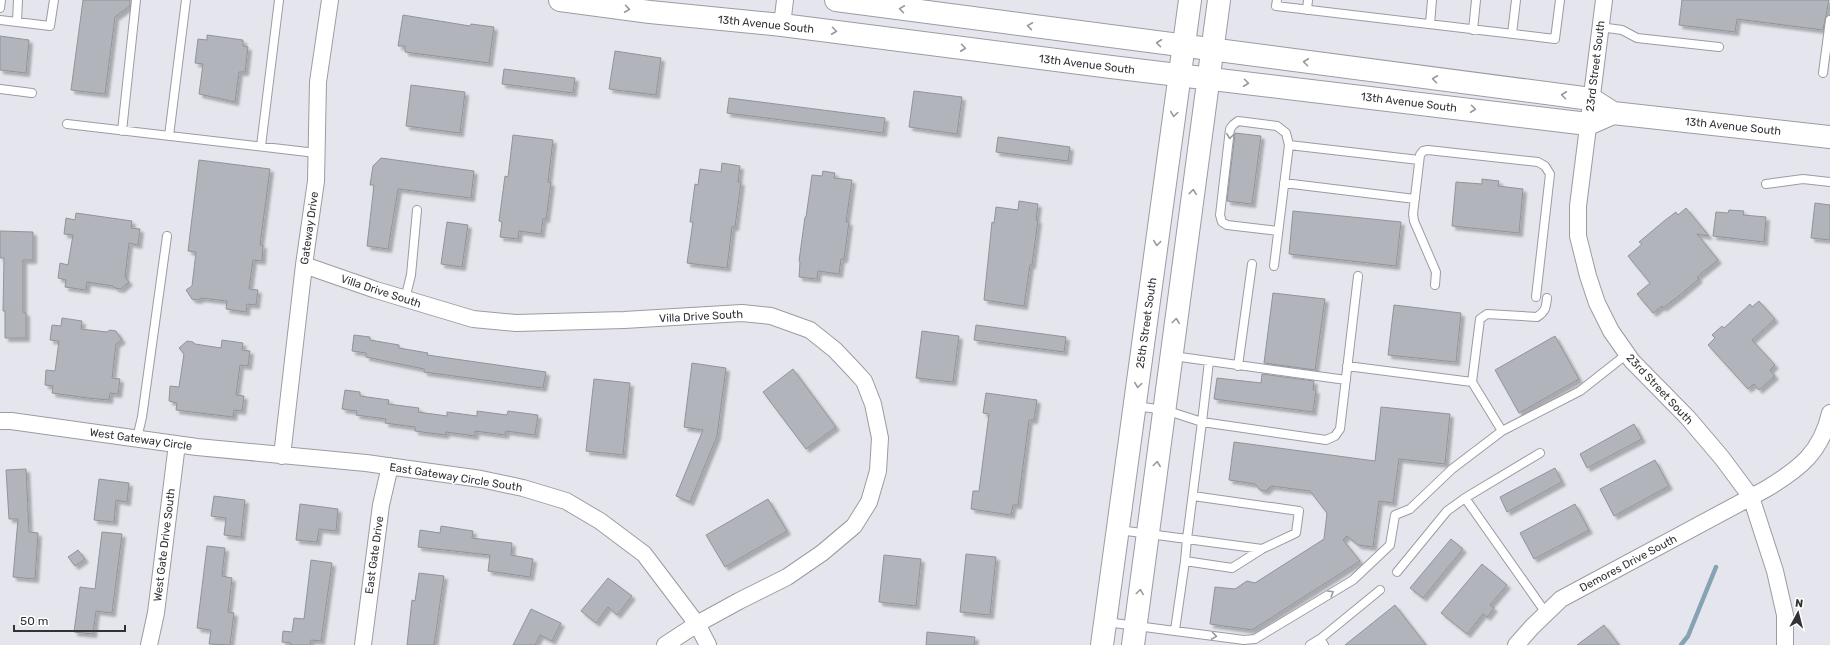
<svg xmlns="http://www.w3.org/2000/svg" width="1830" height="645" viewBox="0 0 1830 645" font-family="Rubik,sans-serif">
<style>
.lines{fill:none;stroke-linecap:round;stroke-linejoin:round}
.stream{stroke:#86a3b4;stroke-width:4.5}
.building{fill:#b1b5bb;stroke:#909499;filter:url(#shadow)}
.lane-casing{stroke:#9b9ca2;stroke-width:10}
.street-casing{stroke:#9b9ca2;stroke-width:18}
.secondary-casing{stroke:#9b9ca2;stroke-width:24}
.lane{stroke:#fff;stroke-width:8}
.street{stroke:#fff;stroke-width:16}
.secondary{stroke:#fff;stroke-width:22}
.oneway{stroke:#98989a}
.labels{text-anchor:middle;stroke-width:3;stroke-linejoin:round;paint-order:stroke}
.street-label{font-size:11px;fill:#323235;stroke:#fff}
</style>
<defs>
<filter id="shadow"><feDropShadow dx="3.5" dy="3.5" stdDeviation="1" flood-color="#0004"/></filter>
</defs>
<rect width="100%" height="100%" fill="#e5e6ed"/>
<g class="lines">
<path class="stream" d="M1681,645L1688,636L1716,567"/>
</g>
<path class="building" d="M83,0H130V6L115,17L105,94L71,90Z
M1682,0H1829L1823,30L1737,19L1735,32L1679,25Z
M403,15L470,26L471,24L494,27L489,63L405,52V46H398Z
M207,35L243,40V46L248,47L245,72H239L235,102L199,94L203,64L195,63L198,39L207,40Z
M0,36L29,40L26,73L0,70Z
M615,51L661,58L656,95L609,89Z
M504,69L575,78L573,93L502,84Z
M411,85L465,92L460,133L406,126Z
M914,91L962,97L957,134L909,127Z
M729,98L885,118L883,133L727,113Z
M1235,133L1261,136L1252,204L1227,201Z
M513,135L553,140L548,182L551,183L546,219H543L541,234L519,231L518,239L500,237L502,222L499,221L505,176L508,177Z
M998,137L1070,147L1068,161L996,152Z
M381,158L474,171L471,198L398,189L388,249L367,246L374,185H370L373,166Z
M199,160L270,169L260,245H263L262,261L253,260L249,289L258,290L256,305L247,304L246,312L226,309L227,301L201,298L198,300L192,299L186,290L192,286L196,252L188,251Z
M722,163L740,166L738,182H741L735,227H732L727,268L687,263L693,222H690L695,184L698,185L700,169L721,172Z
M823,171L835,173L834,178L852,180L846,222H849L844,259H841L839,274L818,271L817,279L799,277L800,262L799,261L805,217H806L812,175L822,176Z
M1482,179L1499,181L1498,186L1523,189L1519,233L1452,226L1456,182L1482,184Z
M1019,201L1038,204L1036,220H1038L1032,265H1030L1024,306L984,300L992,222L994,223L996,207L1018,210Z
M1815,203L1830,205V240L1811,238Z
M1686,208L1709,236L1697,234L1718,260L1697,277L1699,279L1680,295L1663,308L1662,306L1653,313L1637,294L1650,283L1628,256L1642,244L1639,242L1664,221L1676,212L1678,215Z
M1729,210L1744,211L1743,215L1766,217L1764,242L1713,236L1716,212L1728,213Z
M1293,211L1401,222L1396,266L1289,254Z
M76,213L132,221L131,228L140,229L138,245L129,243L125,277L129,282L121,289L115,288L113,286L87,282L86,290L65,287L66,280L58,278L60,263L68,265L73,235L64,234L66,218L75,220Z
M447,222L468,225L462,267L441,264Z
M0,231L33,232V260H23V312L26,313V338H5V311H3L4,258H0Z
M1273,293L1325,299L1315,370L1264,363Z
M1759,301L1775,319L1752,340L1775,365L1770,370L1775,376L1759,390L1754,384L1748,389L1708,345L1715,338L1712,335L1722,326L1724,328L1750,304L1752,307Z
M1394,305L1461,313L1456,362L1388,355Z
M62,318L82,321L81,329L107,332L110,330L116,331L122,340L116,344L112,378L120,379L118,394L110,393L109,400L88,398L52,393L53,386L45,385L46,370L55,371L59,341L50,340L52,325L61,326Z
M976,325L1066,337L1064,352L974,340Z
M922,331L959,336L953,382L916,378Z
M354,335L370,337V340L399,345V348L428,353L427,355L546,372L543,388L424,372V369L366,357V353L352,351Z
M1555,336L1579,379L1519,413L1495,370Z
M222,340L243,343L242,350L250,351L248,366L240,365L236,395L244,396L242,411L234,410L233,417L176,410L177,403L169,401L170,386L179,387L184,354L179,348L187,341L193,342L195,344L221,348Z
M692,363L726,368L717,436L690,502L676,496L703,430L684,427Z
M793,369L836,427L806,449L763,392Z
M1262,374L1314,381L1313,390H1316L1313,412L1214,399L1217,378L1261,383Z
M594,379L630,383L623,455L586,451Z
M345,390L360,392V396L389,400L388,404L419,408L418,412L447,416V412L477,416V411L507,415L508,411L538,415L535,435L506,431L505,435L475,431V436L446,432L445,435L415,431V427L385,423L386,419L356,415L357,411L342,409Z
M986,393L1037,400L1034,420H1029L1018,505H1013L1011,515L971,509L973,491H979L989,414L983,413Z
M1381,407L1450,414L1445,464L1399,459L1393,503L1379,501L1373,547L1358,545L1347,536L1343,540L1360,561L1252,630L1210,624L1215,587L1235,589L1247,581L1255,583L1324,539L1327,513L1310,491L1271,486L1266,491L1260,490L1255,484L1229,480L1234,442L1375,461Z
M1634,424L1642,439L1587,468L1580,454Z
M1655,460L1669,486L1614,516L1600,489Z
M1555,468L1562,482L1507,512L1500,497Z
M26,469L29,532L38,533L35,579L13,577L18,519H9L6,470Z
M99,479L129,483L127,502L116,500L114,522L94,520Z
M214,496L245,500L241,537L224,535L226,518L211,516Z
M768,499L787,531L725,567L706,535Z
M300,504L338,509L336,531L319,529L317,542L296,540Z
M1575,504L1589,530L1534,559L1520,533Z
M441,526L473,531L472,538L512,543L511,555L533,559L530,577L488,571L490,555L418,547L420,530L440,533Z
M102,532L122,534L112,613L96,611L93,634L74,632L80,587L95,589Z
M1451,539L1463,549L1423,598L1410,588Z
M207,546L225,548L222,576L232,578L228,612L234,613L230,645L209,644L211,630L197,628Z
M78,550L85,559L75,566L68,557Z
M966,554L996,557L990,615L960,612Z
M884,555L921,559L916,606L879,602Z
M311,560L332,563L321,641L311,640L310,645H290L291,643L282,642L283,631L292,632L294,618L304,619Z
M1482,564L1507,585L1490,605L1494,608L1487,617L1483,614L1467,634L1441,613Z
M419,573L444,576L434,645H407L412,600L415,601Z
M608,578L632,596L617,615L608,607L596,623L581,611Z
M1395,605L1426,645H1345Z
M531,609L561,623L552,641L540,635L535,645H513Z
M1604,625L1619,645H1577Z
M927,632L975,637L974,645H926Z"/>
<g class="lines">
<defs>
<path id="lane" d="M1277,0L1276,6L1555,39L1560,0
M0,8L1,0
M1307,10L1308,0
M0,20L50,26L54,0
M17,22L18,0
M1430,24L1432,0
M1600,27L1622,30L1637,38L1719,47
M1473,30L1476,0
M1512,34L1516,0
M1823,73L1830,20
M0,89L32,93
M67,124L316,153
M122,131L136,0
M169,136L186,0
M261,146L279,0
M1284,183L1415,199
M1766,184L1803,179L1830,182
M1278,231L1227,225L1222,222L1220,215L1230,129L1233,125L1238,121L1277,126L1286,133L1289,145
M1274,266L1289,145L1419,160
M1435,285L1436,272L1414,221L1413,214L1420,155L1423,151L1428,150L1538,162L1545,166L1550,174L1536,297
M405,299L411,275L417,210
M1173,356L1346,380
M1209,361L1202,422L1326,440L1335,436L1340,429L1358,276
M1238,366L1252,264
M1347,366L1472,382L1502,431
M1472,382L1480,319L1487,314L1537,317C1546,311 1546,307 1547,298
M137,438L142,417L167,236
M1540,453L1465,498L1546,613
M1193,496L1299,511L1296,533L1262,549L1187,539L1185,561L1232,568L1262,549
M1119,530L1187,539L1202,422L1165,410L1135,406
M1397,572L1447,511L1465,498
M1106,622L1244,640L1255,639L1353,580L1390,545L1395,515L1410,509L1452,469L1502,431L1580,391L1627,354
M1175,630L1185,561
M1310,645L1320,639
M1324,645L1320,639L1380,590"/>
<path id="street" d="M1604,0L1578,206V236L1588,276L1597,303L1611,331L1632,361L1688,418L1722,458L1751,497L1775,571L1785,615V645
M782,25L785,0
M304,265L376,290L473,319L516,323L624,320L742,313L771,316L810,330L835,350L854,370L864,381L873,404L880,438L878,471L869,502L854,526L822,553L787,577L739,601L697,624L665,645
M0,421H11L197,447L366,463L481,479L523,488L566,501L600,521L644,554L697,624L708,645
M282,456L304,265L316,181L318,82L330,0
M149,645L156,613L177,444
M363,645L381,505L390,466
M1516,645L1532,627L1561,599L1766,489C1799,469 1821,453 1830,413"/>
<path id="secondary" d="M560,0L650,12L782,25L1111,67L1588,124L1613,113
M836,0L1591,99L1613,113L1830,137
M1102,645L1190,0
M1133,645L1219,0"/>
</defs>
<use href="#lane" class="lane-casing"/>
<use href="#street" class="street-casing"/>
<use href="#secondary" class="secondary-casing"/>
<use href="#lane" class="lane"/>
<use href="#street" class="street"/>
<use href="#secondary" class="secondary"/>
</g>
<defs><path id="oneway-chevron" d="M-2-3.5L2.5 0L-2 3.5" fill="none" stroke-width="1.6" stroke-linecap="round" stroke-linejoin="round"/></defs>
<g class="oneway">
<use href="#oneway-chevron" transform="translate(627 9) rotate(8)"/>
<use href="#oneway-chevron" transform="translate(902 9) rotate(-172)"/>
<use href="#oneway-chevron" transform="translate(1030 26) rotate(-172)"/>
<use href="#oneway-chevron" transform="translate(834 31) rotate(7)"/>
<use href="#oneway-chevron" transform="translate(1159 43) rotate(-173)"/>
<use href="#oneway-chevron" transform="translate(963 48) rotate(7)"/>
<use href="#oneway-chevron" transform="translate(1306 62) rotate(-173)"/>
<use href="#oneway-chevron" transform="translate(1435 79) rotate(-173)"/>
<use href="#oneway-chevron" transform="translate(1246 83) rotate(7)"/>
<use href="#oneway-chevron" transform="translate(1564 95) rotate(-173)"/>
<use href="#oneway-chevron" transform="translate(1473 109) rotate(7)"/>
<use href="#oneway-chevron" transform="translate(1174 114) rotate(98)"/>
<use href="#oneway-chevron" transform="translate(1230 136) rotate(97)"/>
<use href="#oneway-chevron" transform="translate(1193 192) rotate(-83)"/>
<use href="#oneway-chevron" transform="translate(1157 243) rotate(98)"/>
<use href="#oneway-chevron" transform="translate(1176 321) rotate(-83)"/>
<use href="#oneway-chevron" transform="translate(1138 385) rotate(98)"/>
<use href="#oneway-chevron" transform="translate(1157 464) rotate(-82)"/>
<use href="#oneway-chevron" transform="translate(1140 592) rotate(-82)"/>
<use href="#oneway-chevron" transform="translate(1331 593) rotate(-31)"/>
<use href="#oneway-chevron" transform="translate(1214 636) rotate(8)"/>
</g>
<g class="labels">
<g class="street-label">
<text transform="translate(766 24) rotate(6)" y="4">13th Avenue South</text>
<text transform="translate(1087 64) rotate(7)" y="4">13th Avenue South</text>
<text transform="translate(1595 66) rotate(-83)" y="4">23rd Street South</text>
<text transform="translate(1409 102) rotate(7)" y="4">13th Avenue South</text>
<text transform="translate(1733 126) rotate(6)" y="4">13th Avenue South</text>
<text transform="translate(309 228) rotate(-82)" y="4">Gateway Drive</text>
<text transform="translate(381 291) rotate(18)" y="4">Villa Drive South</text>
<text transform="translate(701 316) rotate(-3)" y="4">Villa Drive South</text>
<text transform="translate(1146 323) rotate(-82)" y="4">25th Street South</text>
<text transform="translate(1660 389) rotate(47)" y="4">23rd Street South</text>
<text transform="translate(141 439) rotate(8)" y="4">West Gateway Circle</text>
<text transform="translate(456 477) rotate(9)" y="4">East Gateway Circle South</text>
<text transform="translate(164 545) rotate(-83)" y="4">West Gate Drive South</text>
<text transform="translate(374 555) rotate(-82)" y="4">East Gate Drive</text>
<text transform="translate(1628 563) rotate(-28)" y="4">Demores Drive South</text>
</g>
</g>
<g transform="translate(1798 613) rotate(7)" stroke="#ffffff" stroke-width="3" paint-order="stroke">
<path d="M0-3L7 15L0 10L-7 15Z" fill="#323235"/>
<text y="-6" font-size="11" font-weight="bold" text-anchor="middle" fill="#323235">N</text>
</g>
<path d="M14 625v6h111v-6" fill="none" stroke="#323235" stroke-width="2"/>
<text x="20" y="625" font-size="12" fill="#323235" stroke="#ffffff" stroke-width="3" paint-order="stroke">50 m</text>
</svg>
